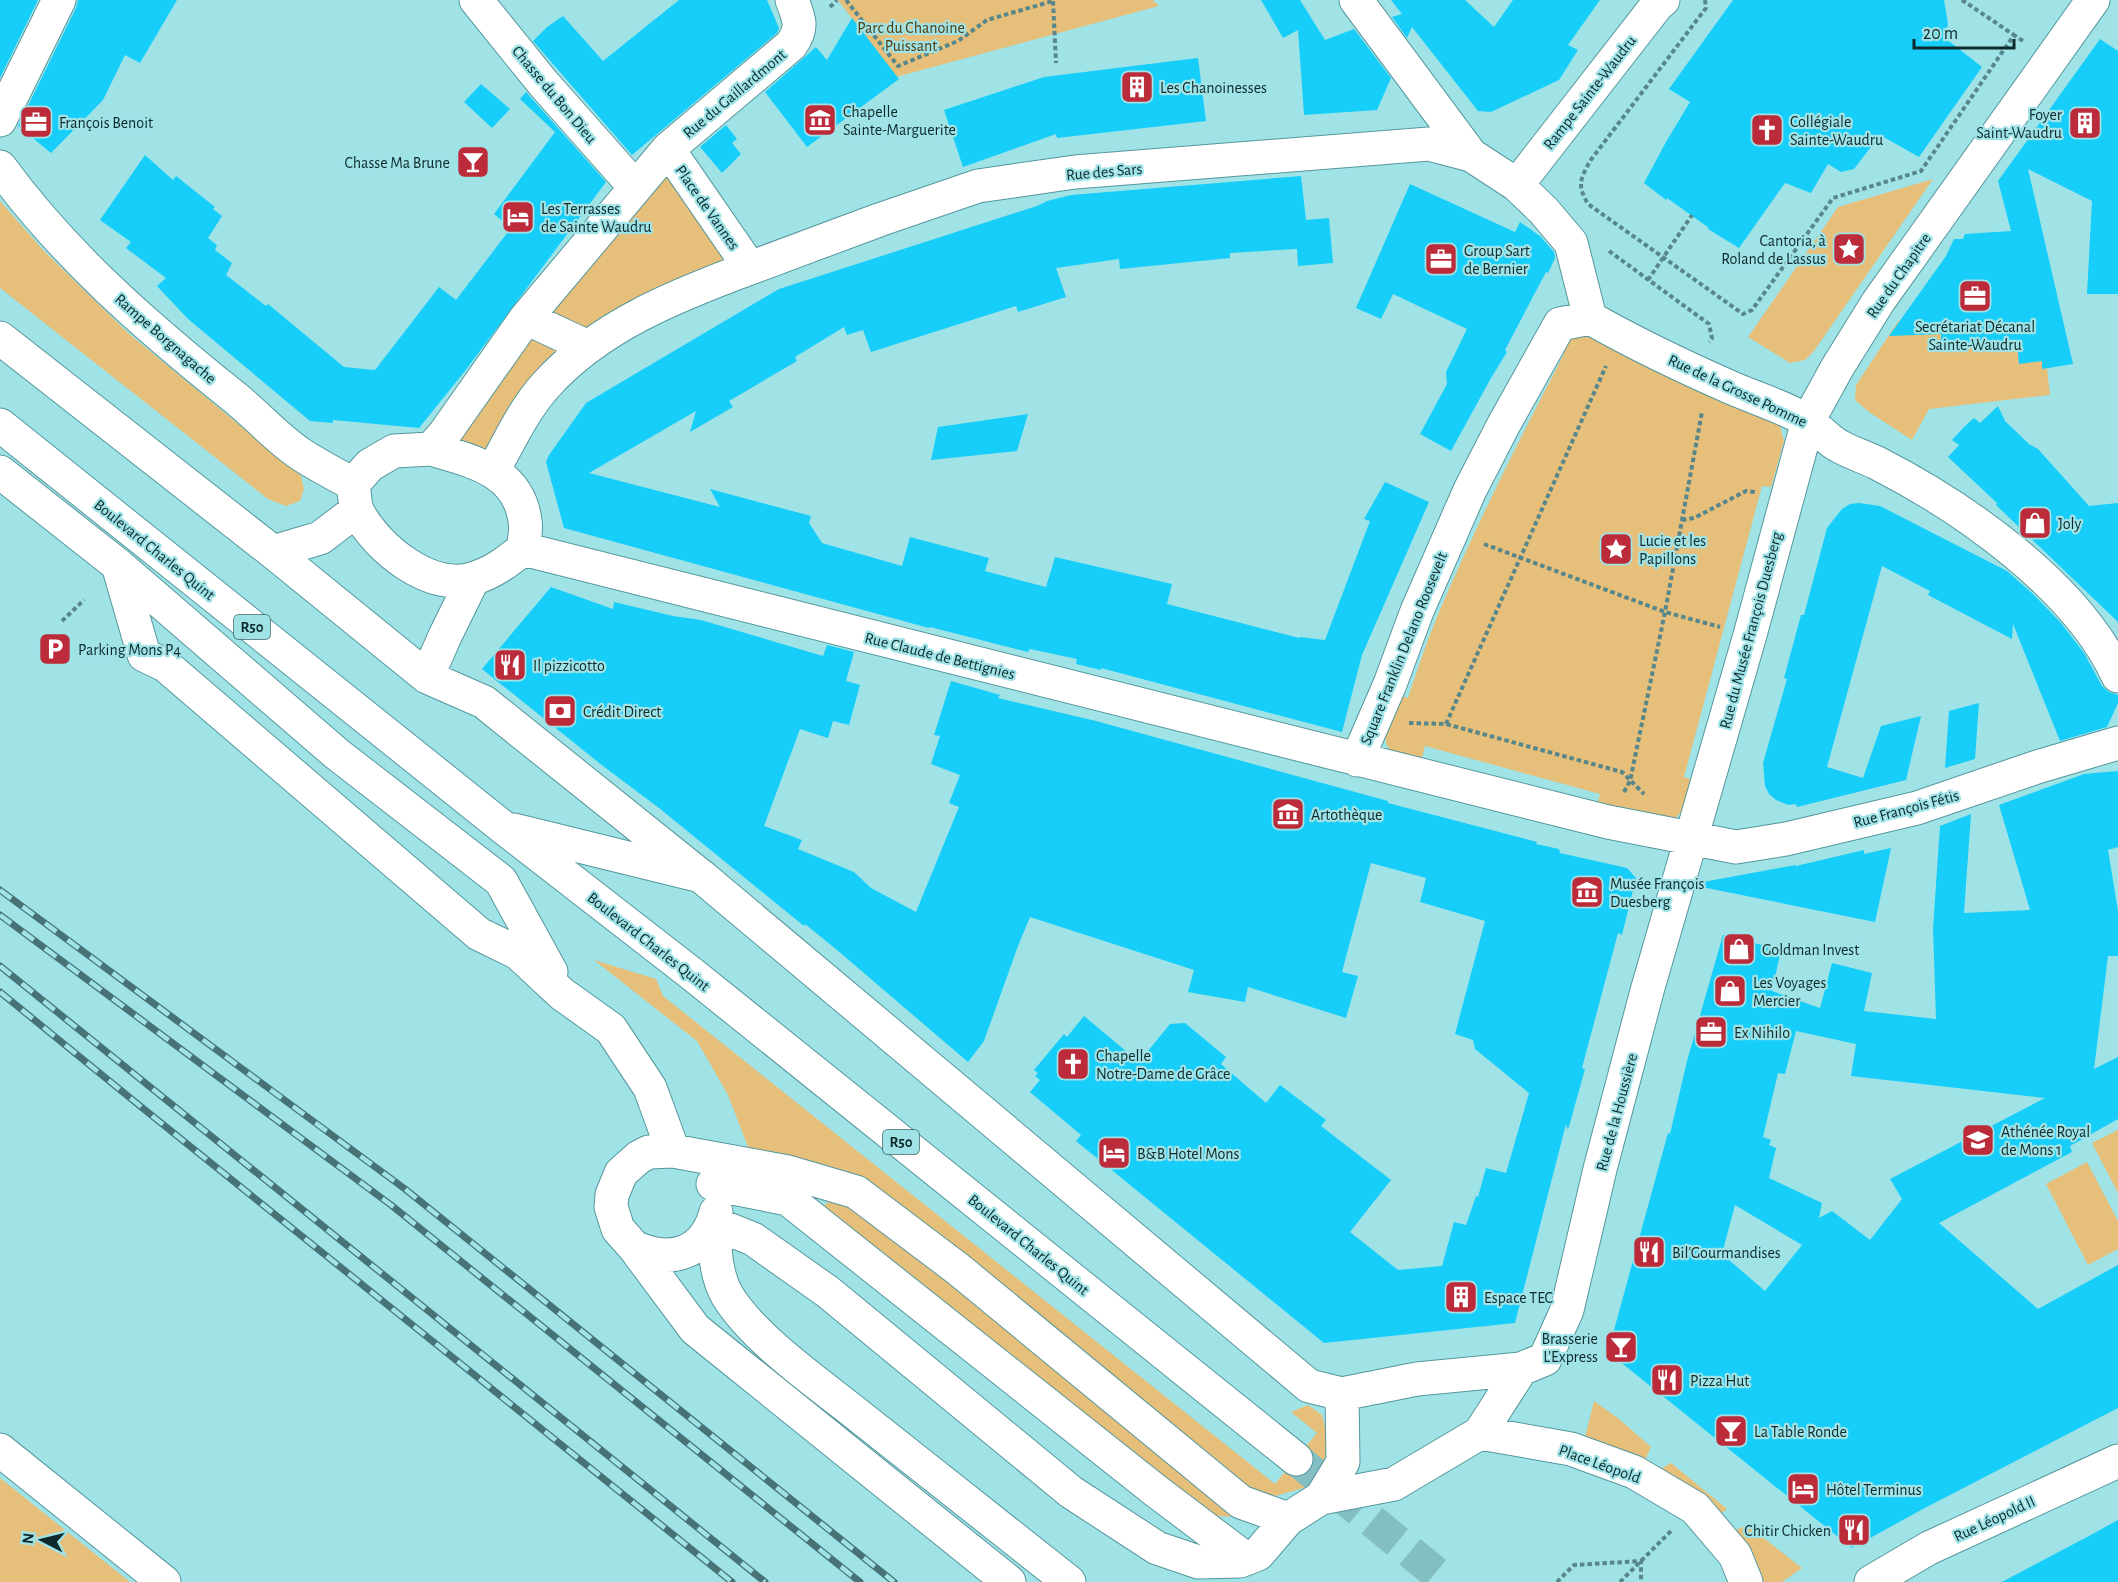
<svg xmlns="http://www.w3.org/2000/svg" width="2118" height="1582" viewBox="0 0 2118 1582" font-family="'Alegreya Sans',sans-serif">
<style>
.green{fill:#e6bf7a}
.building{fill:#17cdf9;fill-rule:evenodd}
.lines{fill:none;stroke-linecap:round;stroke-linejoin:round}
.highway-tunnel{stroke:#82bec2;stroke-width:33;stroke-dasharray:33 16;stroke-linecap:butt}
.minor-casing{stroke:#55979c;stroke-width:35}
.highway-casing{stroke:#55979c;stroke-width:35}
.path{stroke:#57878a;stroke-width:4;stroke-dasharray:4.5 3;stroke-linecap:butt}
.minor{stroke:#fff;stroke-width:33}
.highway{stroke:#fff;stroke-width:33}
.rail-casing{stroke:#477376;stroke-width:7}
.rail{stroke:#9fe3e7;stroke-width:4.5;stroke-dasharray:14;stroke-linecap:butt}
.labels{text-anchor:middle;stroke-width:4.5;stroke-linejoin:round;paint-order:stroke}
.shield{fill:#9fe3e7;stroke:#3a6264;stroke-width:1.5}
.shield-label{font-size:15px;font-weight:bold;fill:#0e2a2c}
.park-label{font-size:16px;fill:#523c0d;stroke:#9fe3e7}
.poi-label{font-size:16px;fill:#0e2a2c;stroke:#9fe3e7;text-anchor:start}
.street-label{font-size:16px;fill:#0e2a2c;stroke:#9fe3e7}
</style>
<rect width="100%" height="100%" fill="#9fe3e7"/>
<path class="green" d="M838,0H1153L1159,6L896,77Z
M668,149L750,268L588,347L493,471L431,449Z
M1933,179L1814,351L1805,360L1790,363L1748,337L1838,207Z
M0,201L43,250L128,333L301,476L304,489L300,501L286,506L268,499L0,288Z
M1899,320L1906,335L1941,334L1942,343H1969L1970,325L2015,327L2019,363L2042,361L2043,369L2047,368L2050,395L1929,409L1912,440L1869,412L1855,400L1856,385Z
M1589,332L1779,423L1784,441L1771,487L1762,486L1684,777L1693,780C1686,804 1686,813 1663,827L1596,812L1600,794L1425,746L1420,765C1412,762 1404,760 1397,756C1374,743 1391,714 1397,695L1408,698C1417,671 1426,643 1437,617C1475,527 1519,440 1564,354L1554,349L1560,339Z
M594,960L656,979L663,996L1275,1484L1317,1433L1291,1412L1308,1405L1322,1415L1327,1435L1324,1470L1310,1486L1261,1500L873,1186L748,1147L728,1095L697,1041Z
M2118,1130V1193L2092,1143Z
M2087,1162L2118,1221V1249L2088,1265L2046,1184Z
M839,1200L897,1240L1237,1517L1218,1516L1182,1497L823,1207L829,1201Z
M1594,1401L1619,1419L1651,1447L1645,1460L1583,1445Z
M1671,1463L1727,1509L1719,1515L1659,1470Z
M0,1478L130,1582H0Z
M1747,1525L1802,1568L1782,1582H1758L1732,1532Z"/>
<path class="building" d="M0,0H38L0,78Z
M78,0H177L140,63L125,55L103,100L51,153L18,126L76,8Z
M679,0H767L779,28L777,33L632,155L533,41L547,27L563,16L603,61Z
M1261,0H1300L1325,40L1354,29L1391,78L1377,110L1304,115L1298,30L1283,38Z
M1391,0H1465L1494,27L1513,0H1600L1568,45L1578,50L1559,80L1491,112L1478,111L1412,27L1407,38L1392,17L1402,14Z
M1733,0H1944L1948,24L1945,38L1982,67L1919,157L1880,135L1854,169L1841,172L1828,164L1811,193L1785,183L1739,248L1708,229L1709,228L1667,198L1666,200L1644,183L1666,142L1690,102L1669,89Z
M852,18L899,79L807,147L765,92L816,47L827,60Z
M2100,39L2118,51V294H2087L2092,201L2028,169L2073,364L2042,369V361L2019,364L2017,341L1941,343V334L1889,336L1946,256L1954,239H1963L1965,234L2011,231L1998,181Z
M1198,58L1206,121L1057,138L1056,134L963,167L944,110L1044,77Z
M481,84L510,109L492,128L464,102Z
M526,92L606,182L465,371L419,428L333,420V423L310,421L188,319L157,286L166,278L126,248L131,242L100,220L145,155L173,180L176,176L215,207L213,209L222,216L208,238L217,245L215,250L232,263L226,275L266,306L268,304L344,367L375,370L439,287L456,300L511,228L494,214L555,132L520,99Z
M726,125L737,139L732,143L741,154L722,173L700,147Z
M1301,176L1306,220L1329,218L1333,263L1298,266L1297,249L1230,253V258L1120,269L1119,259L1056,268L1066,297L1018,312L1016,306L871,352L863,330L847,335L844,327L795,357L797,361L729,401L733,407L690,432L696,411L589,473L720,507L710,489L811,516L809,523L822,543L902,566L910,537L989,558L985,571L1046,587L1055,557L1172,584L1167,604L1299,638L1300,637L1325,640L1370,521L1364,519L1385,482L1429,502L1362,655L1342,732L1101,668V670L1076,664L1077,659L1030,649L1028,652L930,627L929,628L564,528L546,462L549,455L586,403L779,289L1037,206L1047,201L1071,195Z
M1410,184L1515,232L1520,222L1540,236L1554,252L1555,258L1548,273L1546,272L1505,350L1507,352L1491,378L1451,451L1420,434L1447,384L1446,372L1467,329L1393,294L1381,319L1356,308Z
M1998,406L2005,421L2029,444L2038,449L2089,506L2118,503V622L1996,505L1997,503L1948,457L1959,445L1952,440L1964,427L1974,418L1980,423Z
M1028,414L1017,451L931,460L938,427Z
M1859,503L1880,506L2007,571L2033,594L2061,623L2084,653L2102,686L2109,692L2118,695V703L2107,727L2060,741L2013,624L2012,639L1928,595L1930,591L1882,566L1827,767L1863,778L1881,726L1921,716L1906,780L1797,807L1796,804L1788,805L1776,800L1769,794L1765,786L1763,763L1787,679L1784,678L1801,615H1804L1827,528L1842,509L1850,504Z
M551,587L613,609L614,602L673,616L701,620L823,656L827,645L854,652L846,681L860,685L849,725L833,721L828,738L800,729L764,826L802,840L798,849L854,872L871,888L916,912L959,807L949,803L960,775L931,764L940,736L934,735L951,681L1000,695L998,698L1096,721L1388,801V803L1537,842L1536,844L1559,849L1560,853L1627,868L1636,878L1622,935L1618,933L1582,1068L1585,1069L1568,1130L1566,1124L1515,1323L1324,1343L1076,1141L1081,1135L1030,1092L1040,1080L1035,1076L1038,1073L1034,1070L1064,1034L1067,1037L1084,1016L1139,1062L1170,1024L1185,1023L1226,1057L1221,1064L1266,1103L1280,1085L1326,1120L1321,1126L1391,1180L1350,1232L1398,1270L1442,1266L1454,1222L1466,1225L1476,1196L1478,1197L1486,1168L1506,1173L1529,1093L1475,1049L1473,1040L1455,1034L1485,921L1420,902L1426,878L1371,863L1342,972L1358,976L1346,1018L1248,987L1245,1002L1188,992L1194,970L1030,917L1018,946L984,1041L968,1062L837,950L805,924L804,926L659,808L603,766L482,669Z
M1979,703L1975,759L1945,768L1949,711Z
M2118,771V847L2108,850L2118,911V956H2108L2094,1069L2118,1057V1119L2070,1146L2072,1152L1939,1223L2038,1309L2118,1265V1408L1921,1510L1852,1548L1608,1352L1668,1133L1670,1134L1687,1061L1723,935L1781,950L1772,991L1820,1008L1832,963L1872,973L1864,1011L1936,1019L1933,928L1940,826L1971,814L1964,913L2030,910L1999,805L2084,774ZM1796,1031L1856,1044L1851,1076L2045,1098L1890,1179L1902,1199L1870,1240L1832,1211L1819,1218L1822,1203L1769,1178L1776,1148L1769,1145L1771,1140L1763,1137L1778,1073L1785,1074ZM1735,1205L1802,1245L1765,1291L1722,1254Z
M1891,848L1875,922L1697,886L1698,883L1795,865L1796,866L1864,850V854Z
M2118,1520V1582H2002L2087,1537Z"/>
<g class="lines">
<path class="highway-tunnel" d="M1296,1459L1447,1582"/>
<defs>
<path id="minor" d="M476,0L543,83L635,187
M1356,0L1471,155
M0,120L59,0
M0,167C64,255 148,328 233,396C256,414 277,439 302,455C319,466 336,475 353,484
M1517,185L1657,5L1663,0
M750,268L879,220L978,186L1075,172L1429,144L1471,155L1517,185L1544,211L1571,243L1590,318C1636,344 1684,367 1732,388C1757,399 1785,407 1807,421C1819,428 1827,440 1839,446C1851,453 1865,457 1877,463C1963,507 2077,586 2118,676
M526,318L588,347
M0,338L273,552L427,677L484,702L701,876L1309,1386L1342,1394L1417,1379L1521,1369L1545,1359L1567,1310L1600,1169L1647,991L1750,635L1808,421L1837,368L1878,302L2093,0
M431,449L445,433L526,318L668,149L791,45C804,27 799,19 792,0
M431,449C472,461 519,471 525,521C527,530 524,540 523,549C508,561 494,572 475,578C432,593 377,549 358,512C354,504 355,493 353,484L370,465L394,451Z
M493,471C509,442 524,409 546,385C599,326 677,295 750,268L668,149
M0,472L118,565L337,754L501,881L551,972
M523,549L1608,822L1736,847L1786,839L1917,808L2037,767L2118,743
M273,552L320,538L357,510
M118,565L144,655L165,665L479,934L518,953L562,994L611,1029L650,1088L673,1151
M427,677L445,636L473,579
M1357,760L1390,684L1417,611L1470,490L1504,424L1560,324L1590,318
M713,1184L788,1199L1156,1491L1246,1559
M713,1223L753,1239L828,1292L1071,1492L1157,1548L1198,1562L1240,1561L1258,1554L1288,1519L1321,1498L1343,1462L1342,1394
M713,1223C715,1247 715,1274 727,1295C752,1337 815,1381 854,1412C926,1469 997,1525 1069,1582
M634,1247C671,1264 705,1254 716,1212
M1480,1433L1571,1449L1634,1472L1695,1508L1735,1555L1746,1582
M0,1450L164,1582
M1321,1498L1394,1484L1480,1433L1521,1369
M1009,1582L695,1329L634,1247L618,1229L611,1207L612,1195L621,1173L639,1157L649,1152L673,1151L788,1172L856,1192L958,1269L1241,1502L1288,1519
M1871,1582L1929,1548L2118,1461"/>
<path id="highway" d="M0,425L504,828L692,974L1296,1459
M514,830L701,876"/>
</defs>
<use href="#minor" class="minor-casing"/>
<use href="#highway" class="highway-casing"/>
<path class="path" d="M846,0L898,66L958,41L987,20L1053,1
M1705,0L1706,8L1590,161C1580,180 1577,185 1588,204L1743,314L1752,310L1833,198L1921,171L2014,35L2023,41
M1962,0L2014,35
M1053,1L1056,63
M830,7L837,0
M1609,251L1709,324L1712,338L1709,342
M1648,280L1692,215
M1682,520L1694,518L1746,491L1755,492
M1484,544L1665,612L1720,627
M62,621L84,600
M1409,723L1446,724L1622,772L1644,794
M1446,724L1606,366
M1624,792L1630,781L1665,612L1702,412
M1557,1582L1574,1565L1641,1561V1582
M1620,1582L1671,1531"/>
<use href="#minor" class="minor"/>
<use href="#highway" class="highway"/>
<defs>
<path id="rail" d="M0,890L405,1189L894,1582
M0,915L391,1205L860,1582
M0,966L765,1582
M0,992L145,1110L732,1582"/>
</defs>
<use href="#rail" class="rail-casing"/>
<use href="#rail" class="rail"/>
</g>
<defs>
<symbol id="building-square" viewBox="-11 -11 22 22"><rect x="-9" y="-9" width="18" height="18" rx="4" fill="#bc2b3a" stroke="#9fe3e7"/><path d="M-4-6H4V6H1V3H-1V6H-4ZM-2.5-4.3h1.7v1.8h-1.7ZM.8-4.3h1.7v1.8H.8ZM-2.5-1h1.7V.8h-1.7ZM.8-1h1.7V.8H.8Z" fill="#fff"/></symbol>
<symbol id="museum-square" viewBox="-11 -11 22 22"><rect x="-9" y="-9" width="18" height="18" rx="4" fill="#bc2b3a" stroke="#9fe3e7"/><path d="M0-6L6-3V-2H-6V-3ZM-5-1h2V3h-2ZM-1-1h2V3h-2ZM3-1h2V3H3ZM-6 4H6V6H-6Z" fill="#fff"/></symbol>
<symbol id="office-square" viewBox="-11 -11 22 22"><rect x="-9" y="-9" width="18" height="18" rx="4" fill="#bc2b3a" stroke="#9fe3e7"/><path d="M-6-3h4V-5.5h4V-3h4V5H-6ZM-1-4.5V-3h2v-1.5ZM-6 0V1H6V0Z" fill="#fff"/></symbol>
<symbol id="church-square" viewBox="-11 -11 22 22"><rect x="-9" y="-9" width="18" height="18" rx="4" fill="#bc2b3a" stroke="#9fe3e7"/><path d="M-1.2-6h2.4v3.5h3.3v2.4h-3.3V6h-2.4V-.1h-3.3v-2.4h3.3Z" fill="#fff"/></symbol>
<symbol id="bar-square" viewBox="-11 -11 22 22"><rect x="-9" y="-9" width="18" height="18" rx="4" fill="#bc2b3a" stroke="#9fe3e7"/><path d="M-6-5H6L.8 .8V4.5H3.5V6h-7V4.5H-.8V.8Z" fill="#fff"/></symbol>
<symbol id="hotel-square" viewBox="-11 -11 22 22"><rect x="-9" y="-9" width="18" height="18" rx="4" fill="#bc2b3a" stroke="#9fe3e7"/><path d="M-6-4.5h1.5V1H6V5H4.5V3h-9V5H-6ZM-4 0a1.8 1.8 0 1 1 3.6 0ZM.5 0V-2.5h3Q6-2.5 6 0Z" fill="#fff"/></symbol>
<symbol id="sight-square" viewBox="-11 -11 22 22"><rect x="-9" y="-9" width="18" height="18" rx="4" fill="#bc2b3a" stroke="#9fe3e7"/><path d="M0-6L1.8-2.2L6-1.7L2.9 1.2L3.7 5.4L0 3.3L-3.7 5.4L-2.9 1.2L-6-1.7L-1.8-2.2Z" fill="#fff"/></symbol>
<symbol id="shop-square" viewBox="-11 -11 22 22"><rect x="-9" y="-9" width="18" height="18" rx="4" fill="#bc2b3a" stroke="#9fe3e7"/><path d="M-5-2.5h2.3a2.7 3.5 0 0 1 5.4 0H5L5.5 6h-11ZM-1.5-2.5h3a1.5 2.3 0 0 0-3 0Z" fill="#fff"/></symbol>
<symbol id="parking-square" viewBox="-11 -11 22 22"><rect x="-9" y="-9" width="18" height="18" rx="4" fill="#bc2b3a" stroke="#9fe3e7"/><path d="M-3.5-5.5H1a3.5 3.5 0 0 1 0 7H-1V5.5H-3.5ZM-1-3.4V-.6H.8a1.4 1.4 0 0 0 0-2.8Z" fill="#fff"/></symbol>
<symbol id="restaurant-square" viewBox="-11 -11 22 22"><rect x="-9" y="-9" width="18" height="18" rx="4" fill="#bc2b3a" stroke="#9fe3e7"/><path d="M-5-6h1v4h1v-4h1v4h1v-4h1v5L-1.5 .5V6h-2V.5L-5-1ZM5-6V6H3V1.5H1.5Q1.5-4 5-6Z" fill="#fff"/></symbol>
<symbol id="bank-square" viewBox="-11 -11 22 22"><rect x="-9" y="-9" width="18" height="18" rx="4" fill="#bc2b3a" stroke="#9fe3e7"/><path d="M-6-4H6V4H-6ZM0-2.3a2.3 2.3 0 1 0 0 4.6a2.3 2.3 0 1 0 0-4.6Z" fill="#fff"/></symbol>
<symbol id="school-square" viewBox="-11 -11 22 22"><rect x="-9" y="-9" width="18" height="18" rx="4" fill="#bc2b3a" stroke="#9fe3e7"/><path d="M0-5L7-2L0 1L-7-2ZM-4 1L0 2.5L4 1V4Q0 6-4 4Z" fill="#fff"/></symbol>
</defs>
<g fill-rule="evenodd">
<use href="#building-square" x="1118" y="68" width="38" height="38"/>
<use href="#museum-square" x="801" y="101" width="38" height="38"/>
<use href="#office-square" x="17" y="103" width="38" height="38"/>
<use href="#building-square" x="2066" y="104" width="38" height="38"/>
<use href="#church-square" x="1748" y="111" width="38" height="38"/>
<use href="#bar-square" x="454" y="143" width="38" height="38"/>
<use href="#hotel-square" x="499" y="198" width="38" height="38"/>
<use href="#sight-square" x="1830" y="230" width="38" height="38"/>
<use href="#office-square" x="1422" y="240" width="38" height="38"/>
<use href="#office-square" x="1956" y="277" width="38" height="38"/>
<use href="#shop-square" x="2016" y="504" width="38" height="38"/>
<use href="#sight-square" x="1597" y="530" width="38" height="38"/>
<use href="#parking-square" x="36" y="630" width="38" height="38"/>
<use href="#restaurant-square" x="491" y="646" width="38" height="38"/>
<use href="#bank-square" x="541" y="692" width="38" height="38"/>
<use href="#museum-square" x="1269" y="795" width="38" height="38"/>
<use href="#museum-square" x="1568" y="873" width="38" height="38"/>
<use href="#shop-square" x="1720" y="930" width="38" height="38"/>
<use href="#shop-square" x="1711" y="972" width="38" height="38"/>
<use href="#office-square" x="1692" y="1013" width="38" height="38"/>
<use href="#church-square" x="1054" y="1045" width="38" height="38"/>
<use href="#school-square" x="1959" y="1121" width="38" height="38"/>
<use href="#hotel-square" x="1095" y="1134" width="38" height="38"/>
<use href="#restaurant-square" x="1630" y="1233" width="38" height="38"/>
<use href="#building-square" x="1442" y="1278" width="38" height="38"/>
<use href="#bar-square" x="1602" y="1328" width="38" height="38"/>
<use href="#restaurant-square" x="1648" y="1361" width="38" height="38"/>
<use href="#bar-square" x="1712" y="1412" width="38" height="38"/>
<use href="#hotel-square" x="1784" y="1470" width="38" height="38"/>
<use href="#restaurant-square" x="1835" y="1511" width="38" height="38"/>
</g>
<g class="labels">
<g class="shield">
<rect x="234" y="615" width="36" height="24" rx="4.5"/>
<rect x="883" y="1130" width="36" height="24" rx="4.5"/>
</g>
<g class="shield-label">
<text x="252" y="632">R50</text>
<text x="901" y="1147">R50</text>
</g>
<g class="park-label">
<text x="911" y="33">Parc du Chanoine<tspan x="911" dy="18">Puissant</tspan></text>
</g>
<g class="poi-label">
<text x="1160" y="93">Les Chanoinesses</text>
<text x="843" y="117">Chapelle<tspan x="843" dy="18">Sainte-Marguerite</tspan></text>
<text x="2062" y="120" text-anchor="end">Foyer<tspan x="2062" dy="18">Saint-Waudru</tspan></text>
<text x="1790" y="127">Collégiale<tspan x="1790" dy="18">Sainte-Waudru</tspan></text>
<text x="59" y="128">François Benoit</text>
<text x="450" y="168" text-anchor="end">Chasse Ma Brune</text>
<text x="541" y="214">Les Terrasses<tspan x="541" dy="18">de Sainte Waudru</tspan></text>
<text x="1826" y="246" text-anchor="end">Cantoria, à<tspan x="1826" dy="18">Roland de Lassus</tspan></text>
<text x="1464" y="256">Group Sart<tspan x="1464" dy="18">de Bernier</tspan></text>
<text x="1975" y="332" text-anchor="middle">Secrétariat Décanal<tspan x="1975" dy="18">Sainte-Waudru</tspan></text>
<text x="2058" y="529">Joly</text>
<text x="1639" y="546">Lucie et les<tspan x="1639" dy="18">Papillons</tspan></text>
<text x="78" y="655">Parking Mons P4</text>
<text x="533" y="671">Il pizzicotto</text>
<text x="583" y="717">Crédit Direct</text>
<text x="1311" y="820">Artothèque</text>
<text x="1610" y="889">Musée François<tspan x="1610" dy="18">Duesberg</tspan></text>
<text x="1762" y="955">Goldman Invest</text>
<text x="1753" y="988">Les Voyages<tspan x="1753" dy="18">Mercier</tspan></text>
<text x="1734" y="1038">Ex Nihilo</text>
<text x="1096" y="1061">Chapelle<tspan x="1096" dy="18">Notre-Dame de Grâce</tspan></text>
<text x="2001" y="1137">Athénée Royal<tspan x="2001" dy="18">de Mons 1</tspan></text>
<text x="1137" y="1159">B&amp;B Hotel Mons</text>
<text x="1672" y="1258">Bil'Gourmandises</text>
<text x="1484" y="1303">Espace TEC</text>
<text x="1598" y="1344" text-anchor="end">Brasserie<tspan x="1598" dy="18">L’Express</tspan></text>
<text x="1690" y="1386">Pizza Hut</text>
<text x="1754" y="1437">La Table Ronde</text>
<text x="1826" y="1495">Hôtel Terminus</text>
<text x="1831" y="1536" text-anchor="end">Chitir Chicken</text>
</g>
<g class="street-label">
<text transform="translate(1589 92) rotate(-52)" y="6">Rampe Sainte-Waudru</text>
<text transform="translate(734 93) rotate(-40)" y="6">Rue du Gaillardmont</text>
<text transform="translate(555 94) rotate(50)" y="6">Chasse du Bon Dieu</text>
<text transform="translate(1104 171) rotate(-5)" y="6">Rue des Sars</text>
<text transform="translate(708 207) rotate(55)" y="6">Place de Vannes</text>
<text transform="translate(1898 275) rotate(-55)" y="6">Rue du Chapitre</text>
<text transform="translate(166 338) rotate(41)" y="6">Rampe Borgnagache</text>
<text transform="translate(1738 390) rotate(25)" y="6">Rue de la Grosse Pomme</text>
<text transform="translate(155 549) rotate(39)" y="6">Boulevard Charles Quint</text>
<text transform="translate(1750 630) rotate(-75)" y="6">Rue du Musée François Duesberg</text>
<text transform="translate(1403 648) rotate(-68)" y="6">Square Franklin Delano Roosevelt</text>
<text transform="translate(940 655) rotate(14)" y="6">Rue Claude de Bettignies</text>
<text transform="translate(1906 808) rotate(-15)" y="6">Rue François Fétis</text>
<text transform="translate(649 941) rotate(38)" y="6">Boulevard Charles Quint</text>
<text transform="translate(1616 1112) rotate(-75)" y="6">Rue de la Houssière</text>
<text transform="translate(1029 1244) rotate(39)" y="6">Boulevard Charles Quint</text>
<text transform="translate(1600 1463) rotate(20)" y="6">Place Léopold</text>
<text transform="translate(1994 1518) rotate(-25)" y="6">Rue Léopold II</text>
</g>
</g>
<g transform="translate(42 1540) rotate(277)" stroke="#9fe3e7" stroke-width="4.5" paint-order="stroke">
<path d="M0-4.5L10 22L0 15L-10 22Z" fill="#0e2a2c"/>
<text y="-9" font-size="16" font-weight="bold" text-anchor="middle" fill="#0e2a2c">N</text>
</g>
<path d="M1914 39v9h100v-9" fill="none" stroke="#0e2a2c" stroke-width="3"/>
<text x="1923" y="39" font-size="18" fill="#0e2a2c" stroke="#9fe3e7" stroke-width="4.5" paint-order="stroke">20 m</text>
</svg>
